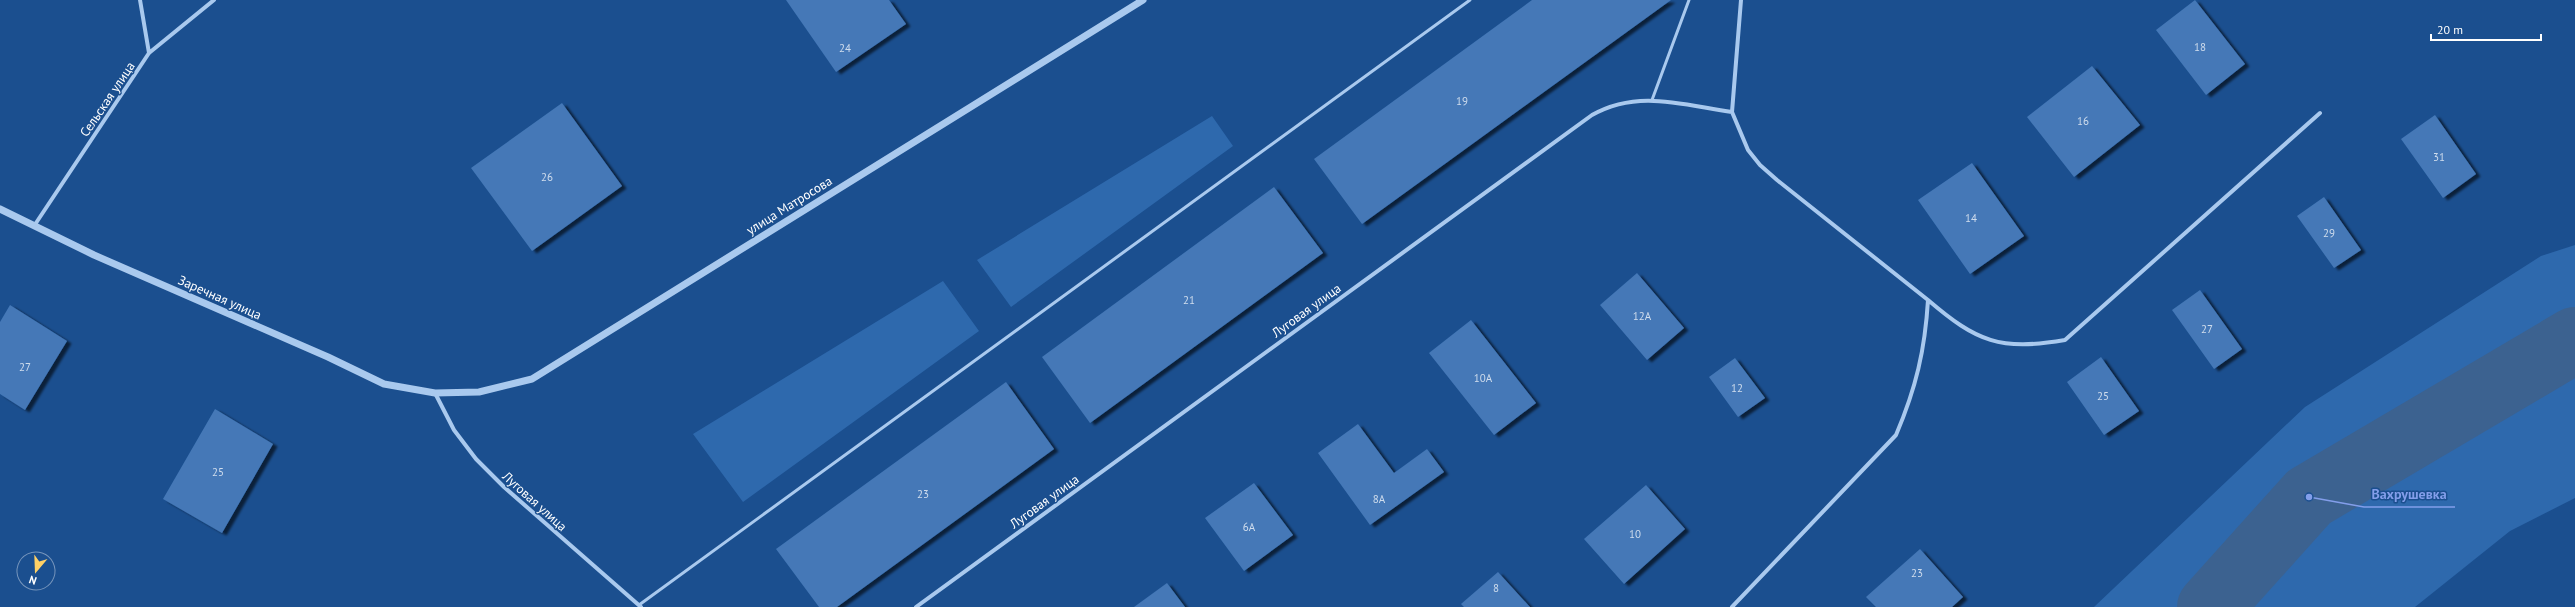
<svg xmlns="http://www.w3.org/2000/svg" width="2575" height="607" viewBox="0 0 2575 607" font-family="'PT Sans',sans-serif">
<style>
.green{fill:#2e69ad}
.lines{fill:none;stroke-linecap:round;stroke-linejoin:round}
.river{stroke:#3c6290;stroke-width:66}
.building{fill:#4478b7;filter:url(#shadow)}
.service{stroke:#a9c9ee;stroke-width:3}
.minor{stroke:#a9c9ee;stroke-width:4}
.tertiary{stroke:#a9c9ee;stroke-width:7}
.labels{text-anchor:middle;stroke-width:3;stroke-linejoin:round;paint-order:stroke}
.number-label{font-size:11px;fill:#d0dded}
.street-label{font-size:13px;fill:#fff;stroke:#1b4f8f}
.leader{fill:none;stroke:#839eea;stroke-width:1.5}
.callout-dot{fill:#839eea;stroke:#1b4f8f;stroke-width:1.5}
.callout-label{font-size:14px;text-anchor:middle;font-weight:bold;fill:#839eea;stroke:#1b4f8f;stroke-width:3;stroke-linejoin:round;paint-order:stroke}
</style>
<defs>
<filter id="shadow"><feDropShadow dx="4.5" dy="2.5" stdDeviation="1" flood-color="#0009"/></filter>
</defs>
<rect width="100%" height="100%" fill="#1b4f8f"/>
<path class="green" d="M1212,116L1233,146L1011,307L977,260Z
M2575,245V498L2510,531L2415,607H2094L2305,407L2541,256Z
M943,281L979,331L743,502L693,434Z"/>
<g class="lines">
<path class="river" d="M2210,607L2309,497L2575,340"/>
</g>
<path class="building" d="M786,0H889L906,24L836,72Z
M1532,0H1671L1362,224L1314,159Z
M2195,0L2245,64L2206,95L2156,30Z
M2092,66L2140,125L2074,177L2027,117Z
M562,103L622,186L532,251L471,168Z
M2435,115L2476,174L2443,198L2401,139Z
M1972,163L2024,236L1970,274L1918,200Z
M1274,187L1323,253L1090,423L1042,357Z
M2324,197L2361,250L2334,268L2297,216Z
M1637,273L1684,328L1647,360L1600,305Z
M2200,290L2242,349L2214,369L2172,310Z
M10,305L67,341L25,410L0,394V322Z
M1471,320L1536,403L1494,435L1429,353Z
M2101,357L2139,411L2104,435L2067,382Z
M1735,358L1765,398L1738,417L1709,377Z
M1006,382L1054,449L837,607H819L776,549Z
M215,409L273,444L222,533L163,499Z
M1358,424L1394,473L1427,449L1444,472L1370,525L1318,453Z
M1254,483L1293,535L1244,571L1205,518Z
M1646,485L1685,529L1624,584L1584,539Z
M1920,549L1963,597L1952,607H1876L1866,597Z
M1498,572L1530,607H1464L1461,604Z
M1167,583L1185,607H1134Z"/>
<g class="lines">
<path class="service" d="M1652,100L1689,0
M639,605L1470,0"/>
<path class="minor" d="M140,0L149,53
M1741,0L1732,112L1748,150L1760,165L1777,180L1928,300
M34,226L149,53L214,0
M435,393L454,430L476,459L504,487L641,607
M916,607L1592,115C1638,89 1683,105 1732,112
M1732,607L1896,435C1916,388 1925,350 1928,300C1977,342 2000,351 2065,340L2320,113"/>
<path class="tertiary" d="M0,209L94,255L328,357L384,384L435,393L479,392L532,379L1143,0"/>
</g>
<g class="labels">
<g class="number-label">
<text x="2200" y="51">18</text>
<text x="845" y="52">24</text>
<text x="1462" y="105">19</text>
<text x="2083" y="125">16</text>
<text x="2439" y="161">31</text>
<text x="547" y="181">26</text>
<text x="1971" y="222">14</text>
<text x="2329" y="237">29</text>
<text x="1189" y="304">21</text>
<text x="1642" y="320">12А</text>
<text x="2207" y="333">27</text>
<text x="25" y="371">27</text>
<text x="1483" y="382">10А</text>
<text x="1737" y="392">12</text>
<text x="2103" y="400">25</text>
<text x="218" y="476">25</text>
<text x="923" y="498">23</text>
<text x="1379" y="503">8А</text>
<text x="1249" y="531">6А</text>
<text x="1635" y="538">10</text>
<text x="1917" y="577">23</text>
<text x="1496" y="592">8</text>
</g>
<g class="street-label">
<text transform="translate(107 99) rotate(-56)" y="5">Сельская улица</text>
<text transform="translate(789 205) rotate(-32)" y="5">улица Матросова</text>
<text transform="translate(220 297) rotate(24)" y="5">Заречная улица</text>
<text transform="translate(1306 310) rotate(-36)" y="5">Луговая улица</text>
<text transform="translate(535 501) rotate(42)" y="5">Луговая улица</text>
<text transform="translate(1044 501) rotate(-36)" y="5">Луговая улица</text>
</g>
</g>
<path class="leader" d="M2309 497L2364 507H2455"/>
<circle class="callout-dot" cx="2309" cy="497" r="4"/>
<g class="callout-label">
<text x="2409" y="499">Вахрушевка</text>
</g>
<g transform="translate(36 571) rotate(199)"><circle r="19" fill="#1b4f8f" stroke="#7695bc"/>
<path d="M0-3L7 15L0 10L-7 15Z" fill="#ffd166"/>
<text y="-6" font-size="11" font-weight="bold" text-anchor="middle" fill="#ffffff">N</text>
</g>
<path d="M2431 34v6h110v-6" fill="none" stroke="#ffffff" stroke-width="2"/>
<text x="2437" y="34" font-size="12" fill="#ffffff" stroke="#1b4f8f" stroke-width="3" paint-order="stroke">20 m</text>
</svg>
